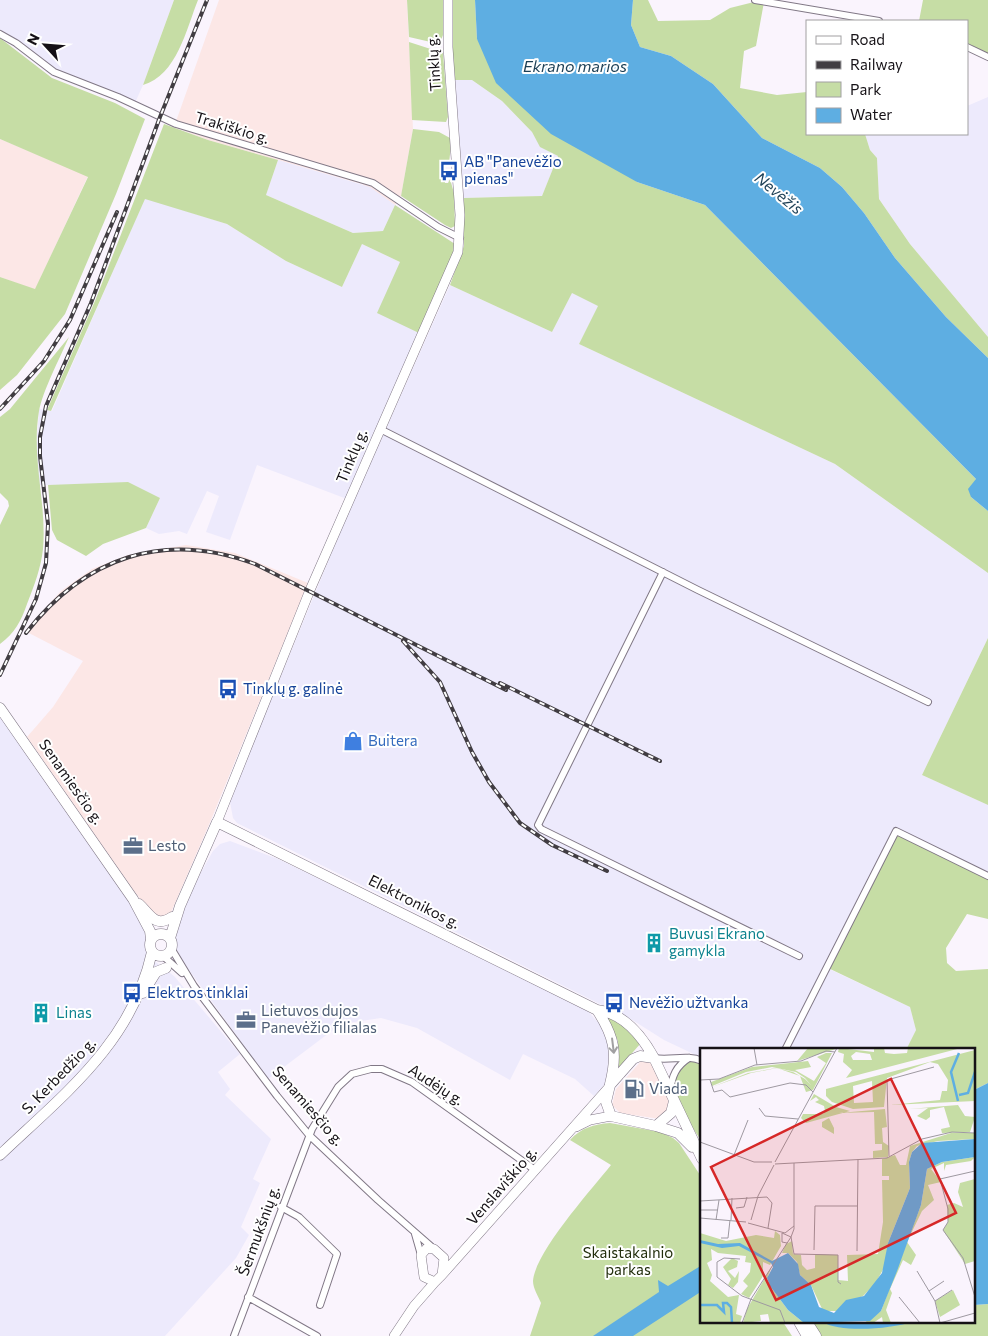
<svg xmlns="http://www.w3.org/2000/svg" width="988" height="1336" viewBox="0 0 988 1336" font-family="Commissioner,sans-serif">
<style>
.commercial{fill:#fce7e6}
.industrial{fill:#edeafc}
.green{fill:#c6dda5}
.water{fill:#5eaee2}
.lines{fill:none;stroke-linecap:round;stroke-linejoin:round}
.street-casing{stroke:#817886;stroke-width:8}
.secondary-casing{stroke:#817886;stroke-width:10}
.primary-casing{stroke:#817886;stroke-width:11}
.street{stroke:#fff;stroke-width:6}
.secondary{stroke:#fff;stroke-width:9}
.primary{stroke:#fff;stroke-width:10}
.rail-casing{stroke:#413d42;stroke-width:4}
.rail{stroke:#fff;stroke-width:2;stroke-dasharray:5.5;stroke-linecap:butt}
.oneway{stroke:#a1a0a2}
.labels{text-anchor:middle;stroke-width:4;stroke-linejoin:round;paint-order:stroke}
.street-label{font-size:15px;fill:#151116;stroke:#fff}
.transit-label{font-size:15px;fill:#164399;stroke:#fff;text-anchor:start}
.shop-label{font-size:15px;fill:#366cbe;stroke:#fff;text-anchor:start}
.service-label{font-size:15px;fill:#4e5e75;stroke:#fff;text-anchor:start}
.culture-label{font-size:15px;fill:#0d838f;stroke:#fff;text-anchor:start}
.park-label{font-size:15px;fill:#222e0c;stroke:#fff}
.water-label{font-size:16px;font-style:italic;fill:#1c3f55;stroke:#fff}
.inset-river{fill:none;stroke:#5eaee2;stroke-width:2.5}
.inset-road{fill:none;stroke:#9e99a1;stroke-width:1}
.view{fill:#d62828;fill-opacity:0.15;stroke:#d62828;stroke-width:2.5}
.inset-edge{fill:none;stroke:#151116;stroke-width:2.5}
</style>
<rect width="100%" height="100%" fill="#faf4fd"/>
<path class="commercial" d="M219,0H407L413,129L401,196L395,205L362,184L208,140L174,127Z
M0,139L88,176L35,290L0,277Z
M186,545L235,553L308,583L211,820L169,917L165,919L150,912L131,887L27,737L53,707L83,661L25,631L61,591L92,569L128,555Z
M643,1059L650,1061L671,1103L670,1108L660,1119L620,1113L612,1105L616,1089Z"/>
<path class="industrial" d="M0,0H174L143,85L134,105L54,72L0,34Z
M454,80H472L502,101L532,132L540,146L558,156L542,196L464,198Z
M988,97V337L910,244L879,199L877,158L870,150L865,134H967V106Z
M278,160L370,187L395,205L383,231L353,233L266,195Z
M145,198L227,224L286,261L342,287L362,244L400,262L419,333L347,499L257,465L230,540L206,532L219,496L207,491L187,534L179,531L159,534L146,528L160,498L75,485H38L36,454L39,409L52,411Z
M450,285L552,332L572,292L599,306L579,344L835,464L988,573V638L922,775L988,805V876L827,968L910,1007L916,1030L906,1050H798L785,1044L782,1050H702V1058L664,1040L634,1021L237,823L233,818L230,802L259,729L342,528Z
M0,713L139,916L149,935L146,946L148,956L174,976L240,1054L218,1072L230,1089L225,1095L271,1139L253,1179L260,1183L241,1227L249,1235L236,1258L165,1336H0Z
M230,841L278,859L584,1007L605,1030L611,1057L605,1084L594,1096L575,1079L523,1054L510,1080L417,1028L381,1018L341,1024L268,1079L184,963L177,950L174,936L193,887L213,851L220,844Z"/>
<path class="green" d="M174,0H198C186,30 177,75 143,85Z
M407,0H444L443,35L440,43H435L409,37Z
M452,0H475L477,39L637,182L705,205L976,479L971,497L988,511V573L835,464L579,344L598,306L572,293L552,332L450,285L464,246V198L542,196L558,156L540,147L532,132L502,101L472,80H454L450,30Z
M633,0H648L658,21L710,20L730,8L758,1L764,2L756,46L744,51L740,88L777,95L807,92V134H865L870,150L877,158L879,199L910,244L988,337V358L946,317L895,258L864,213L842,187L820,168L762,138L713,84L671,56L640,47L631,25Z
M923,0H988V58L967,48V21H919Z
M0,38L52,78L115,103L145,119L116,194L65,314L17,375L0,390V277L35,289L88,177L0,139Z
M409,42L443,53L448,117L446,122L412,120Z
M164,124L208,140L278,160L266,195L353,233L383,231L395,205L455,244L451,260L419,333L377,313L400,262L362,244L342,287L286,261L227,224L145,199L51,411L47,410L95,301Z
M413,129L439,132L450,138L451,146L449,163L444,160L445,183H448L450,179L454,193L455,226L451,228L445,225L401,196Z
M69,337C60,358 43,390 39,411C31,458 47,503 43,549C41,568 34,586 27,604C21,621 15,633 0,644V525L9,506L8,501L0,493V417L10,409Z
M128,482L160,498L146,528L103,544L86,556L57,540L52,530L48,485Z
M988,638V805L922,775Z
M896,831L988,876V919L967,914L946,948L947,963L956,971L988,969V1083L974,1090V1050H906L916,1030L910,1007L826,967Z
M604,1013L632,1032L641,1043L618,1069V1041Z
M693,1061L702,1065V1142C689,1122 653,1071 693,1061Z
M610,1123L660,1132L673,1138L679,1143L702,1178V1322H783L792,1336H530L541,1303C538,1296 533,1288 533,1281C535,1252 592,1189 611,1165L570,1140C581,1128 594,1124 610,1123Z
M988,1304V1336H820L812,1322L886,1327L911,1322H974V1305Z"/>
<path class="water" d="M475,0H633L631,25L640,47L671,56L713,84L762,138L820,168L842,187L864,213L895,258L946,317L988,358V511L971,497L968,489L976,479L705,205L637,182L551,134L496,83L477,39Z
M988,1083V1304L974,1305V1090Z
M702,1265V1291L633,1336H593L659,1292L658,1280L668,1286Z
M823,1322H911C893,1329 839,1333 823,1322Z"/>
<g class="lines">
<defs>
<path id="street" d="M755,0L879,21
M0,34L16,43L54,72L118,97L176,124L373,183L438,227L460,238
M967,47L988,57
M380,429L698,590L928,702
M663,572L538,825L541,829L799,956
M171,948L194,986L277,1096L309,1135L378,1200L433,1248
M163,956L182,973
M785,1050L896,831L988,876
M654,1058C671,1061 687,1054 702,1061
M670,1091C672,1076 676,1066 689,1058
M281,1207L299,1217L337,1254L320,1305
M415,1234L421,1255
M248,1297L317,1336
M234,1336L312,1129L338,1087L352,1074L371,1069H382L412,1082L535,1170"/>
<path id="secondary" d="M217,822L310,590L458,252L460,215L448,47V0
M576,1127L590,1120L611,1116
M427,1248L434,1249L444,1258L442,1275L435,1282L424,1277L421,1255Z
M442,1275L610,1086
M394,1336L414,1306L435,1282"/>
<path id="primary" d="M0,708L133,899L150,931L151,939
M139,904C151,915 155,928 172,917
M150 945a11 11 0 1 1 22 0a11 11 0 1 1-22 0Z
M170,938L180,906L217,822L597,1010C624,1013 642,1036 654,1058
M143,993L156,972L166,968
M597,1010C614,1036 618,1053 610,1084
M674,1101L671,1113L656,1126L611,1116L606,1102L610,1085L633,1059L640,1056L654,1058L702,1159
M656,1126L678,1133L692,1147
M0,1155C64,1094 132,1043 152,952
M799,1322L807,1336
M807,1322L816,1336"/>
</defs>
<use href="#street" class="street-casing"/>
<use href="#secondary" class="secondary-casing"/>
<use href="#primary" class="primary-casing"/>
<use href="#street" class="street"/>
<use href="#secondary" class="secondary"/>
<use href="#primary" class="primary"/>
<defs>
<path id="rail" d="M0,409L44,361L70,320L117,212
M26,633C85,557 164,530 255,564L506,690
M403,641L440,682L472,752L489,782L520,823L552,845L607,871
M0,675L36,599L46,563L48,524L40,456V437L46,406L91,303L160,117L207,0
M500,683L660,761"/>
</defs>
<use href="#rail" class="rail-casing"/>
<use href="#rail" class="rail"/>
</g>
<defs><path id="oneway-shaft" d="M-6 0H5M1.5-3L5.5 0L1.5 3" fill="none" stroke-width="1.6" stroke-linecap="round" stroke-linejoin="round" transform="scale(1.25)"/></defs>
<use class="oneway" href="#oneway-shaft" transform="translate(613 1046) rotate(83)"/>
<defs>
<symbol id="bus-bare" viewBox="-9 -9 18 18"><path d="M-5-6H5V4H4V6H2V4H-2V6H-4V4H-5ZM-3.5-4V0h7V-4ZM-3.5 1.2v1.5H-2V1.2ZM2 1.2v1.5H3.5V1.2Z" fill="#1a4fb4" stroke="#fff" stroke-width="2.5" paint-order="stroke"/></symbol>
<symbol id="shop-bare" viewBox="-9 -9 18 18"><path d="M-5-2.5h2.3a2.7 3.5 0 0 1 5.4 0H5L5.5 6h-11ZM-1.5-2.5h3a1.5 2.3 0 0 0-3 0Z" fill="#3f7fe0" stroke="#fff" stroke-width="2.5" paint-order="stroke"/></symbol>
<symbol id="office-bare" viewBox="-9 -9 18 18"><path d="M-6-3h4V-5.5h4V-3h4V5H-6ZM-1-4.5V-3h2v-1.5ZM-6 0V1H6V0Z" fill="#5c6f8a" stroke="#fff" stroke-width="2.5" paint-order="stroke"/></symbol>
<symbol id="building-bare" viewBox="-9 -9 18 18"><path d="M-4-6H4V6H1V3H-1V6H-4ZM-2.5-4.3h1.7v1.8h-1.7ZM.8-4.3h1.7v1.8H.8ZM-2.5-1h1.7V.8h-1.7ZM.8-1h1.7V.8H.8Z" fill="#0f9aa8" stroke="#fff" stroke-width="2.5" paint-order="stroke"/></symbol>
<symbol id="fuel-bare" viewBox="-9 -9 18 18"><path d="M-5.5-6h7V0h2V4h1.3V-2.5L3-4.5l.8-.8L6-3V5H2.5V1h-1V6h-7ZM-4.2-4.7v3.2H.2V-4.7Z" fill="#5c6f8a" stroke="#fff" stroke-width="2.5" paint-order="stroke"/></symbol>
</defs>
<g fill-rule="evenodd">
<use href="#bus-bare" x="435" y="157" width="28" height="28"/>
<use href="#bus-bare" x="214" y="675" width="28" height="28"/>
<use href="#shop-bare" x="339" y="727" width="28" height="28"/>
<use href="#office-bare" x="119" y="832" width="28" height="28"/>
<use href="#building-bare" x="640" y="929" width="28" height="28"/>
<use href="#bus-bare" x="118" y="979" width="28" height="28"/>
<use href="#bus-bare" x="600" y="989" width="28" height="28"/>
<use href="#building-bare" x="27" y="999" width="28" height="28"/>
<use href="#office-bare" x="232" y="1006" width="28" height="28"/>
<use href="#fuel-bare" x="620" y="1075" width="28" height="28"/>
</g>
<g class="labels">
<g class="street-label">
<text transform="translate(434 63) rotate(-94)" y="5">Tinklų g.</text>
<text transform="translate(232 128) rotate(17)" y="5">Trakiškio g.</text>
<text transform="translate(352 456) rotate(-67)" y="5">Tinklų g.</text>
<text transform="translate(71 782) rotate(55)" y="5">Senamiesčio g.</text>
<text transform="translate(414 902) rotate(27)" y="5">Elektronikos g.</text>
<text transform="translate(59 1076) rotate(-46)" y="5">S. Kerbedžio g.</text>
<text transform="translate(436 1085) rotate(33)" y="5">Audėjų g.</text>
<text transform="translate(308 1106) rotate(49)" y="5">Senamiesčio g.</text>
<text transform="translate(502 1186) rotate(-49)" y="5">Venslaviškio g.</text>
<text transform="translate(259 1231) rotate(-70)" y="5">Šermukšnių g.</text>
</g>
<g class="transit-label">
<text x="464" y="167">AB "Panevėžio<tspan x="464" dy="17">pienas"</tspan></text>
<text x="243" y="694">Tinklų g. galinė</text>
<text x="147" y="998">Elektros tinklai</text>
<text x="629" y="1008">Nevėžio užtvanka</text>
</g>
<g class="shop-label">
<text x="368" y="746">Buitera</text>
</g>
<g class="service-label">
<text x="148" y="851">Lesto</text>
<text x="261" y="1016">Lietuvos dujos<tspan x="261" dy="17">Panevėžio filialas</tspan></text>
<text x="649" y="1094">Viada</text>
</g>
<g class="culture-label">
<text x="669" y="939">Buvusi Ekrano<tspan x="669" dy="17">gamykla</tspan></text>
<text x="56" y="1018">Linas</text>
</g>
<g class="park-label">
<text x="628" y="1258">Skaistakalnio<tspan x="628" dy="17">parkas</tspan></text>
</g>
<g class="water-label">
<text x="575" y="72">Ekrano marios</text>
<text transform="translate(779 193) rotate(39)" y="6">Nevėžis</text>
</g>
</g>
<g transform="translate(700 1048)">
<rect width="275" height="275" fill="#faf4fd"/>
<path d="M108,0H134L136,1L97,13ZM139,0L174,4V0H184L185,5L194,6L207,5L208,0H261L146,30L152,22L143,14L144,6L138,4ZM156,4L170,6L172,12H153L151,8ZM275,2V53L190,57L240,52L242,43H247L248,32L238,16L230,14L187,30L184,59L153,61L132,54L126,48V41ZM172,33L173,54L154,55L153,38ZM126,5H132L113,42L106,44L100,28L77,20L51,25L12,39L48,25L76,20L93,24L105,31L111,37L105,30L96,24L72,19L46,24L12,38L11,34L52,19L108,13L111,19L95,22L114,33L126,15L117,9ZM114,46L136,59L150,63L106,75L101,70L103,66H123L125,63L124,58L115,54L119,52L116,49L110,53ZM258,57L265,68L275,69L270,84L242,85L241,81L250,79L244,59L230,62V69L226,72L217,68L228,60L209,61ZM185,61L187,79L182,80L183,94L189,98L188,109L173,110V103L182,102V96H175L174,64L139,65ZM129,70L134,80V86L122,79V74ZM251,85H275V91L238,93L217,98L212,104L209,114L210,140L188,195L185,218L175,236L163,248L141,258L140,263H123L111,237L100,227L97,214L88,205H82L86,196L92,193L93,206L101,207L102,217L107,222L115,220V206L138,207V232L148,233L147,207L178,206L183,174L182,132H189V128H182V111L195,107L200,117H206L210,98ZM275,109L271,113L246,117L244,123V115L231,121L241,134L228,137L234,152L222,163L207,194L216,207L211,217L203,212L190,241L192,245L186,262L191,275H183L182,269L173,275H164L181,263L221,157L227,121L242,114ZM275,131V213L265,216L243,182L248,174L247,157L254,155L263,159L258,144L260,135ZM75,183L80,187L81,198L70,217L63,214V228L49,250L41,246L48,238L43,233L50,224L51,215L45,214L46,208L18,205L11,201L12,212L7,215L12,227L10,233L28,249L39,247L36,266L42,268L40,275H0V185L26,193L56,187L74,190ZM32,210L38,213L37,219L28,223L35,230L39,223L38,234L33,240L28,237L31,231L23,219ZM72,218L67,231L70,238L88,262L104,275H70L68,266L60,267L61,273L43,275L47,261ZM253,242L260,257L240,269L235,253Z" fill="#c6dda5" fill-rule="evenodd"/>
<path d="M275,91V109L242,114L227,121L221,157L197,223L181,263L170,273L104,275L88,262L70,238L67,230L73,219L71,215L39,198L22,200L0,195V192L18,196L40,195L72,213L88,205L98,216L100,227L111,237L119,259L134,265L146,252L164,248L182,225L188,195L210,140L209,114L212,104L222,95Z" fill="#5eaee2"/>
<path class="inset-river" d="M259,47L268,45L275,24M258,53L251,24L259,5M0,257H17L24,264L23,255H27L31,259L32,275"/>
<path class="inset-road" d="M54,0L57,17M0,32L19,31L55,17L101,13L126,3L135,4M10,32L14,44L22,42L30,49L90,35L106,37L113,44M59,60L65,68L98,71M0,94L54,114H72M34,107L48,72M189,108L187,32L234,19M75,114L137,0M75,116L187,110L222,91L252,84L275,85M275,123L240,131L248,161V174L243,182L263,210L275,249M0,153L67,149L72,155L68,180M36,160L44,159L47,149M0,162H18M0,170L46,174M16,172L19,152M31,172L32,150M51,172L58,148L74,117M48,175L85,185L94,178M91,189L94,206L138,207V234L141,236M91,189L94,181V115M21,190H28L30,172M114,202L115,158H157M157,203L158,111M40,211L24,210L17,214V229L42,248L80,262L85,275M217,223L235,253L240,275M229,243L244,233M199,249L220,275M235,253L252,242M42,275L51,251L91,189L82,185V194L87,195M240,275L275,265"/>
<path class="view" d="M191,31L256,165L76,252L11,119Z"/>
<rect width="275" height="275" class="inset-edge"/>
</g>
<rect x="806" y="20" width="162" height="115" fill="#ffffff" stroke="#a1a0a2"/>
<rect x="816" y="36" width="25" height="8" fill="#ffffff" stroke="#a1a0a2"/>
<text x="850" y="45" font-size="15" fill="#151116">Road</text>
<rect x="816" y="61" width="25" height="8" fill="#413d42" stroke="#a1a0a2"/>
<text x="850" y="70" font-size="15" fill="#151116">Railway</text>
<rect x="816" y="82" width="25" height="15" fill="#c6dda5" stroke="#a1a0a2"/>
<text x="850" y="95" font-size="15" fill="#151116">Park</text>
<rect x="816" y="108" width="25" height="15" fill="#5eaee2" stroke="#a1a0a2"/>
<text x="850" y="120" font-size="15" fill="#151116">Water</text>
<g transform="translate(45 45) rotate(296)" stroke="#ffffff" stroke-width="4" paint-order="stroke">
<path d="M0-4L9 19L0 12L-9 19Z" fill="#151116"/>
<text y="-8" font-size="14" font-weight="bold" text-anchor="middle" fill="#151116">N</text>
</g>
</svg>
